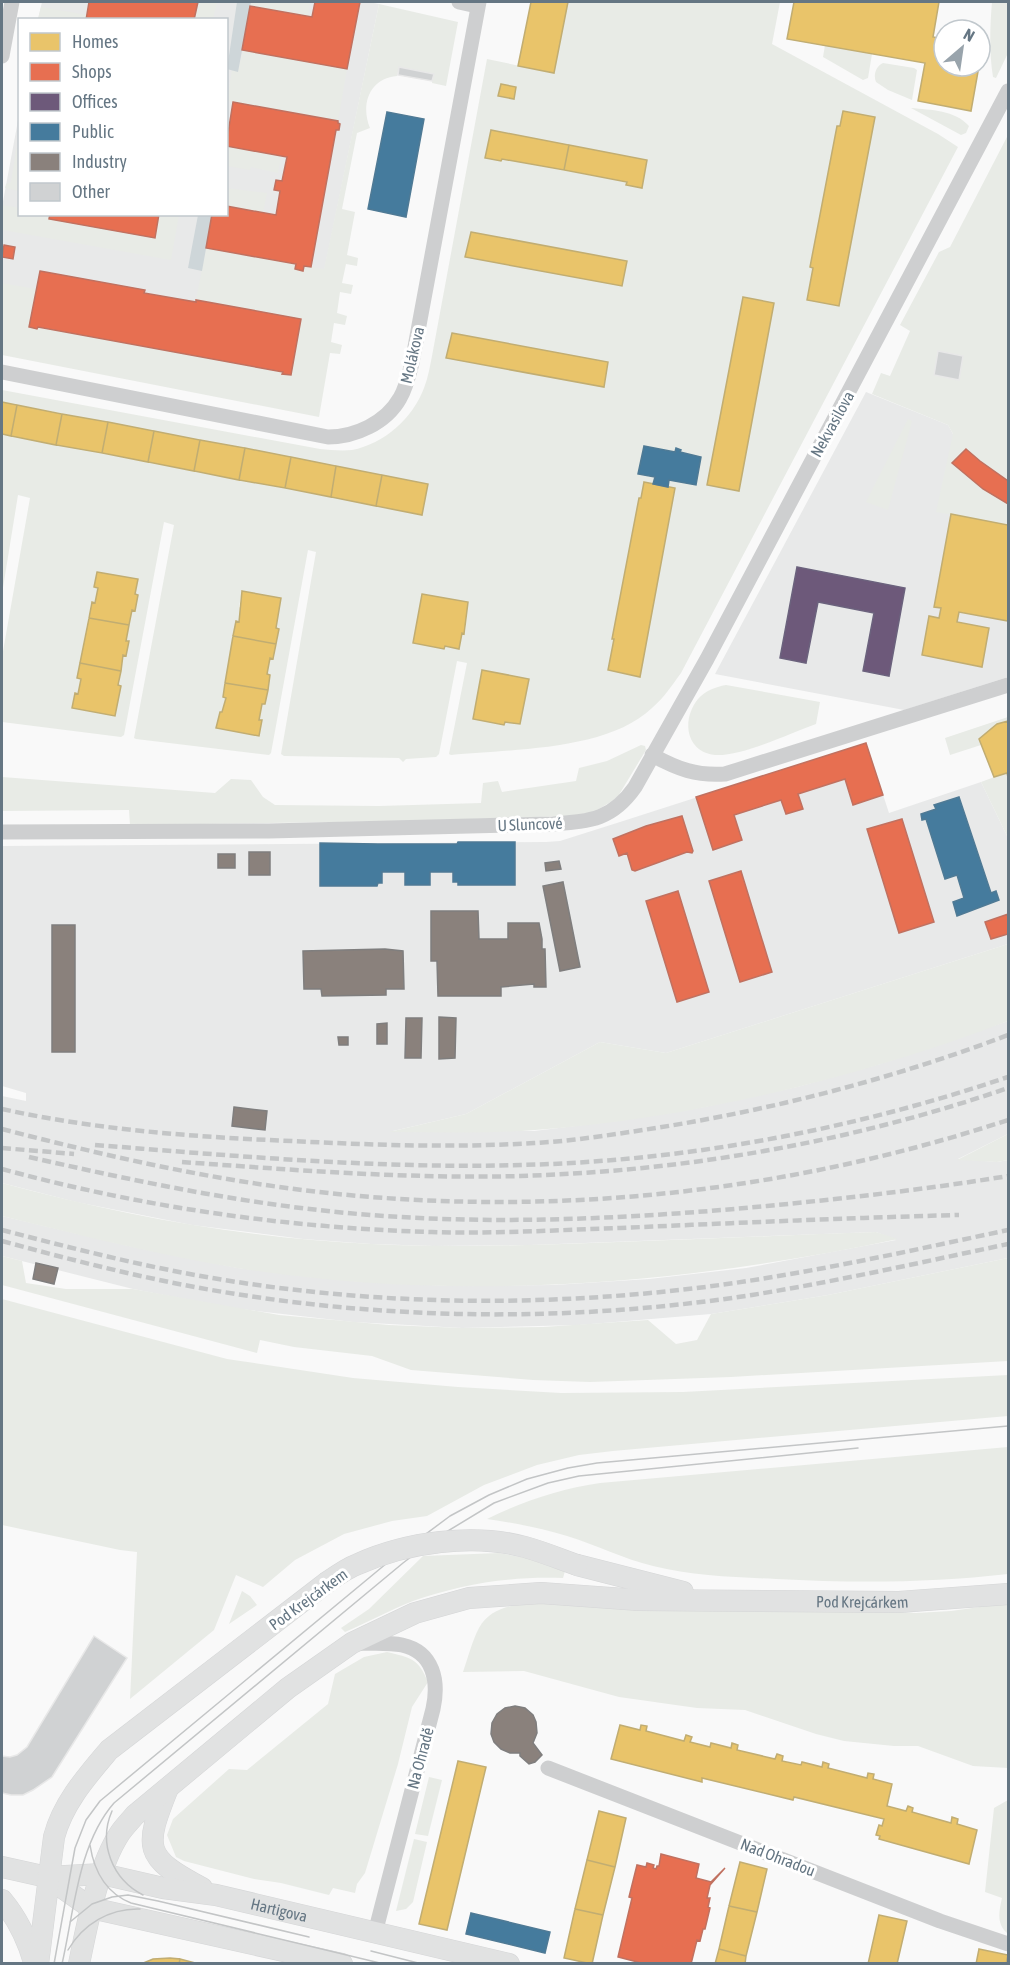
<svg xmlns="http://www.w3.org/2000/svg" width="1010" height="1965" viewBox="0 0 1010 1965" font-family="'Asap Condensed',sans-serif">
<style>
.built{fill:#e8e9e9}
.green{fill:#e8ebe6;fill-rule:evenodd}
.water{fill:#ced6d9}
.homes{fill:#e9c46a;stroke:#c1ad72;stroke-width:1.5}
.shops{fill:#e76f51;stroke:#c07160;stroke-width:1.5}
.offices{fill:#6d597a;stroke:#6b627d;stroke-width:1.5}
.public{fill:#457b9d;stroke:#4f7a95;stroke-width:1.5}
.industry{fill:#8a817c;stroke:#7f7e7e;stroke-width:1.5}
.building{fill:#d0d2d3;stroke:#e8e8e8;stroke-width:1.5}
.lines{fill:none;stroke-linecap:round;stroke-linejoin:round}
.secondary-casing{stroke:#d5d6d7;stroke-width:22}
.minor{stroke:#cecfd0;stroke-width:15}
.secondary{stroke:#e1e2e2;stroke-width:21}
.tram{stroke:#c3c5c6;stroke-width:1.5}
.rail{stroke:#c3c5c6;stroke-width:4.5;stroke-dasharray:9 4.5;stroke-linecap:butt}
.secondary-bridge-casing{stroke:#d5d6d7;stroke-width:22;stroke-linecap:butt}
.secondary-bridge{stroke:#e1e2e2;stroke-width:21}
.labels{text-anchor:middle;stroke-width:6;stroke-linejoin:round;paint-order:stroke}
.street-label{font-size:16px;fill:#657683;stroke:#fff}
</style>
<rect width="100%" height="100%" fill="#f9f9f9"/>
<path class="built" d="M42,2H369L379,4L299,393L2,335V207L19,115L20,214H226V20L38,19Z
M866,392L948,425L953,434L1008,476V677L904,710L715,674Z
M866,743L889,813L981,782L1008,838V944L666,1053L600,1042L466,1114L393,1131H534L616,1121L704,1107L797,1087L880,1064L1008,1021V1134L958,1159L997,1162L1008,1160V1258L828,1295L711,1314L579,1325L462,1328L353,1322L231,1308L133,1289L2,1256V1216L129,1246L238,1268L353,1281L450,1286L554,1285L649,1279L746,1268L896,1240L876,1232L531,1245L434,1246L371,1244L303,1239L192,1225L76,1202L2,1183V1096L26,1101V1093L2,1086V846L546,842L560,841L620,822Z"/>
<path class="green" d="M198,2H217L213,19L194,20Z
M251,2H310L308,16L250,6Z
M568,2H692L696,3L697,2H780L772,44L938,134L958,147L681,673C672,685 664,698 652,708C607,751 511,749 451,755L449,754L467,663L457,661L439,754L436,757L406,759L403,762L399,758L284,756L281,754L316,552L308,550L271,753L269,755L136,739L134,738L174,525L164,522L124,735L121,737L2,722V657L30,498L18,495L2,594V434L422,514L428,484L2,402V390L320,449C330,450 342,451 352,450C384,444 413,418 424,388C428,378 430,366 432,356L487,59L554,73ZM501,84L516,87L514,99L499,96ZM843,111L874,117L813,268L810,267L837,126H840ZM491,130L647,160L642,188L626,185L627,182L502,159L501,161L485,158ZM471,232L627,261L622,286L466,257ZM743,297L774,304L738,491L708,485ZM452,333L608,362L604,387L447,358ZM644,446L675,452L676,448L681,450L680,452L701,457L696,485L669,480L668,487L675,489L640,676L609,670L614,639H612L639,498H641L653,484L655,477L639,474ZM97,572L138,580L135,594L138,595L135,610H132L126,641H129L126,656L123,655L115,716L72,708L75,693L78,694L81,679L77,678L91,603H95L98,588L94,587ZM242,591L281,599L276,628L279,630L274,658H270L267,674L270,675L265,704H262L259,720H262L259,736L216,728L220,712H222L226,698L223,697L237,621L239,622L242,608L239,607ZM422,594L468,603L465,633H462L459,648L445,646L444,649L413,643ZM482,670L529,679L520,724L505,722L504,725L473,719Z
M992,2H1008V53L996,78L993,77C989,52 990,26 992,2Z
M379,4L458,22L446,86L432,83L433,74L399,67L397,76C370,78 360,104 370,128L357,133L342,209L355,212L347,255L358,258L357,266L346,264L342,283L353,285L351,294L340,292L337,313L347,316L345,325L334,323L331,342L342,345L340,354L330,353L319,417L2,355V283L36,289L30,327L37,329L38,327L283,372V374L290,375L301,319L196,300L206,248L324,269Z
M41,7L87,15L86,19H38Z
M825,45L872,54L868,78L863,80L823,57Z
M243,50L347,69L338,121L227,101L232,70L238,71Z
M883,63L914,68L917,70L912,100L888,90L876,82C873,75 876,66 883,63Z
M911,108C931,110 955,110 969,126L966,133L961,135Z
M1008,135V525L936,512L953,434L948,425L872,394L881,373L890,376L910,331L900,325L939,252L950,247Z
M19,146V191L5,188L6,184L11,182L16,150Z
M226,146L281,156L278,173L251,167L250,170L227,166Z
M226,188L267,193L263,213L227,206Z
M3,205L19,208L20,214L50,215V219L154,238L159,215H179L171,260L3,230Z
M908,419L912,421L888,510L866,502Z
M726,685L820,702L816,724C791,733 740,757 715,755C686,752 681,720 698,699C705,691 715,687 726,685Z
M1008,717V721L997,724L979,739L981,745L950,755L945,738Z
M641,745L645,746L646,750L617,798L594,812L571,816L401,821L130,825L129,810L2,811V777L215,793L231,779L251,780L263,797L275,805L379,806L481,803L483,783L498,781L502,792L576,781L579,768L607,761Z
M1008,772V838L981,782Z
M1008,944V1021C862,1077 691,1119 535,1130C486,1134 437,1132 389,1132L466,1114L600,1042L666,1053Z
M1008,1134V1160L997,1162L957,1160Z
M2,1183C123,1216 247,1238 372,1244C454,1248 536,1245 617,1242C704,1239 790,1235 876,1232L898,1239C681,1285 457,1303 237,1268C158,1255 80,1235 2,1216Z
M2,1256L22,1261L26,1283L66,1289H133L279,1315L389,1325L462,1328L543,1327L648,1320L676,1344L697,1340L711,1314L828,1295L1008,1258V1361L731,1377L590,1382L533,1380L411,1370L372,1356L294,1347L260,1340L257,1353L2,1285Z
M2,1299L227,1359L353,1378L458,1387L561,1393L683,1392L1008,1375V1416L613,1451L579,1455L537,1465L484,1485L427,1516L392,1521L344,1534L295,1560L263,1587L236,1575L214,1630L130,1699L137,1552L120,1550L2,1525Z
M1008,1447V1574C931,1583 854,1583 776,1579C735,1577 693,1576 653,1566C624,1559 596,1545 567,1536C541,1528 514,1523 487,1519C523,1501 560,1489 600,1483Z
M499,1553L543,1561L565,1571L563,1578C511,1576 461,1584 413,1601C390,1610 368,1622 345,1632L341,1628L369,1609L423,1556Z
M242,1591L250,1596L257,1605L229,1624Z
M564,1603L773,1604L916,1613L951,1611L1008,1603V1768L973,1766L918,1746H894L844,1741L816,1734L745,1710L697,1708L619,1697L524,1671L463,1672C468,1658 472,1641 479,1628C495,1599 535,1604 564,1603Z
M387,1652C411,1658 418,1658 428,1682L412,1707L398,1764L365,1873L357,1884L355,1893L333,1888L329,1895L281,1883L254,1879L184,1861L176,1857L167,1835L173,1819L229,1769L247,1770L328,1704L335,1674L364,1657Z
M429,1777L442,1780L428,1836L415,1834Z
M1008,1800V1934C996,1924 999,1912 1002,1898L985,1892L994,1808Z
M414,1839L427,1842L413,1902L406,1909L396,1911Z"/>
<path class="water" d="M237,2H251L238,72L227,69Z
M198,215H212L202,271L188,268Z"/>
<path class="homes" d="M531,2H568L554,73L518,66Z
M794,2H939L933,37L944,39V66H979L971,111L918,101L925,63L787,39Z
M501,84L516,87L514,99L498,96Z
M843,111L875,117L839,306L807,300L813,268L810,267L837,126H840Z
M491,130L569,145L564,170L502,159L501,161L485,158Z
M569,145L647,160L642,188L626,185L627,182L564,170Z
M471,232L627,261L622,286L465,257Z
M743,297L774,303L739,491L707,485Z
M452,333L608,362L604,387L446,358Z
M2,402L17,405L11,436L2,434Z
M17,405L62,414L56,445L11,436Z
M62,414L108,422L102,453L56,445Z
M108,422L154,431L148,462L102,453Z
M154,431L200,440L194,471L148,462Z
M200,440L245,448L239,480L194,471Z
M245,448L291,457L285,488L239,480Z
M291,457L336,466L331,497L285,488Z
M336,466L382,475L376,506L331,497Z
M382,475L428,484L422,515L376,506Z
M644,482L675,488L640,677L608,670L614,639H612L639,498H641Z
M951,514L1008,525V621L959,612L957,622L989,628L982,667L922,655L929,616L939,618L941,608L934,607Z
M97,572L138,579L135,594L138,595L135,611L132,610L129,625L89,618L92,602L95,603L98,588L94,587Z
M242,591L281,598L276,628L279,629L276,644L233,636L236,621L239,622Z
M422,594L468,602L464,634L462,633L459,649L445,646L444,649L413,643Z
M89,618L129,625L126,641H129L126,656L123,655L121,671L80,663Z
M233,636L276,644L273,659L270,658L267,674L270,675L268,690L225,683Z
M80,663L121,671L118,685L121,686L115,716L72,708L75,693L78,694L81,679L77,678Z
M482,670L529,679L520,724L505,722L504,725L473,719Z
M225,683L268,690L265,704H262L259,720H262L259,736L216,728L220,712H222L226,698L223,697Z
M1008,721V777L1007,773L994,777L979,739L997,724Z
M620,1725L640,1730L641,1725L647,1726L646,1731L684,1741L686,1735L692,1737L690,1742L710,1747L711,1743L731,1748L732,1743L738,1745L737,1750L775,1759L777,1754L783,1756L782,1761L801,1765L802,1762L822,1767L823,1762L829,1764L828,1768L867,1778L868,1773L874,1774L873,1779L892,1784L887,1806L906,1811L908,1806L913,1808L912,1812L951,1823L952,1817L958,1819L957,1824L977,1830L969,1864L879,1839L880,1836L876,1835L879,1825L882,1826L884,1819L794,1797L793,1800L702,1778V1782L611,1759Z
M458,1761L486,1767L447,1930L419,1924Z
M599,1811L626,1818L615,1867L587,1860Z
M587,1860L615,1867L603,1915L575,1909Z
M740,1862L767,1869L757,1912L729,1906Z
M729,1906L757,1912L746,1956L719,1949Z
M575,1909L603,1915L592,1964L564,1958Z
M879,1915L907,1921L897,1964H868Z
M719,1949L746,1956L745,1964H715Z
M979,1949L1008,1955L1006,1964H976Z
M170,1958L180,1959L179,1964H141L153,1959Z
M180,1959L199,1964H179Z"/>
<path class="shops" d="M89,2H198L194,20H86Z
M315,2H360L347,69L242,50L250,6L312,17Z
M233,102L338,121V123L340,124L339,130H336L311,267L304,266L303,271L295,269L296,264L206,248L212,214H226V206L276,215L280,191L274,190L276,180L282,181L287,157L226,146Z
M50,214H159L155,238L49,219Z
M4,245L15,247L13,259L2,257Z
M40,271L145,290L144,293L196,302V300L301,319L291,375L282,374L283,372L38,327L37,329L29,327Z
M966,449L980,461L1008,481V504L983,489L952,463Z
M866,743L883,795L853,805L845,779L798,794L803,809L786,814L781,800L734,815L742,840L713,850L696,797Z
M682,816L693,851L692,853L687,852L635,871L632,870L627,853L619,856L613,839L646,826Z
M902,819L934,922L899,933L867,829Z
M741,871L772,972L740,982L709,881Z
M678,891L709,992L677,1002L646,901Z
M1008,914V934L991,939L985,922Z
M661,1854L699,1864L696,1878L711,1882L725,1868L710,1885L707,1898H710L708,1907L710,1908L705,1929H703L700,1941L697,1940L691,1964H645L618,1957L632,1898L629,1897L637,1865L646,1867L647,1863L654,1865L653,1868L656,1869L657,1866H659Z"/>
<path class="offices" d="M797,567L905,588L889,676L863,671L874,613L818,602L806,663L780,658Z"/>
<path class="public" d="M387,112L424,119L406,217L368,209Z
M644,446L675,452L676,448L681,450L680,452L701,457L696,485L669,480L668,487L653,484L655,477L638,474Z
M959,797L991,893L996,891L999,900L957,916L953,902L964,898L957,875L945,879L926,819L922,820L921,814L936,809L934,805Z
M458,842H515V885H458V882H453V872H430V885H405V872H382V883H378L377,886H320V843L378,844H457Z
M471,1913L550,1932L545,1953L466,1934Z"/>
<path class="industry" d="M249,852H270V875H249Z
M218,854H235V868H218Z
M559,861L561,869L546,871L545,863Z
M563,882L580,967L560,971L543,886Z
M431,911H478L479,939H508V923H539L542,939V949H545L546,987H534V984L501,987V996H438L437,961H431Z
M52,925H75V1052H52Z
M385,949L403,951L404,989H386V995L322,996L321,989H304L303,951Z
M439,1017L456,1018L455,1058L439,1059Z
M406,1018H422L421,1058H405Z
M387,1023V1044H377V1024Z
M338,1037H348V1045H339Z
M234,1107L267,1111L265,1130L232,1126Z
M36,1263L58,1268L54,1284L33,1279Z
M515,1706L525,1708L533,1715L536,1722L537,1733L533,1743L542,1755L535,1762L529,1764L520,1756V1753H510L501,1749L494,1742L491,1734L492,1723L497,1714L505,1708Z"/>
<path class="building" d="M399,67L434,74L432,81L398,75Z
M938,351L963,356L959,380L934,375Z
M94,1636L127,1658L52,1777L33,1790L23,1795H11L2,1793V1756L10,1757L17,1755L27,1747Z"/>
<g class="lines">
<defs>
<g id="secondary">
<path d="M577,1565L683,1592"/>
<path d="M168,1788C144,1848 143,1857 202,1888"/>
<path id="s1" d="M2,1867L47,1877L102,1874L163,1888L216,1895L509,1964"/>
<path d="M47,1877L91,1908L342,1964"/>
<path d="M2,1900C18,1919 27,1938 34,1962"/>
<path d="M38,1964L54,1837C63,1803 87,1776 109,1750L326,1583"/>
<path id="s2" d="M79,1964C87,1925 98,1866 120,1833C124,1827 130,1821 135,1815L288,1688L352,1643L415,1613L469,1598L541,1593L639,1600L899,1602L1008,1594"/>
</g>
</defs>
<use href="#secondary" class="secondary-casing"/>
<path class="minor" d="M459,2L477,6
M2,56L12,2
M2,372L328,437C355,437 386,423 400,398C406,388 409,375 412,363L479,2
M652,755C678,769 696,776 725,774L1008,685
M2,832L269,831L553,824C590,821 612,820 635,787L707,659L1008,91
M355,1643C370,1644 388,1642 402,1645C434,1652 439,1682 433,1709L375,1933
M548,1768L940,1921L1008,1944"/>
<use href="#secondary" class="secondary"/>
<path class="tram" d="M112,1811C98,1843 112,1879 143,1895
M90,1845C94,1871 106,1893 131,1903L384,1964
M70,1922L92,1904L112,1897L128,1895L158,1901L309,1937
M68,1950C83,1924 110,1908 140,1909
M371,1951L422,1964
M54,1964L75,1848L86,1820L100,1801L387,1563L450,1516L489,1495L527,1479L568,1468L597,1463L1008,1426
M62,1964C74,1912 78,1844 114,1803L403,1563L433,1540L494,1503L548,1483L579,1476L858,1448"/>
<path class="rail" d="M2,1109C97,1130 195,1137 292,1141C373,1145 454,1148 534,1143C575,1141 616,1134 656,1128C776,1109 895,1078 1008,1035
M2,1129C106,1156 212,1180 319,1192C552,1218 786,1193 1008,1120
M95,1145C237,1156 379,1169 521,1165C687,1161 851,1130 1008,1077
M2,1148L74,1154
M29,1157C135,1181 239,1203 347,1213C487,1226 628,1219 767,1206C848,1198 929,1189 1008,1176
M182,1162C294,1170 407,1179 520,1176C687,1171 851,1142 1008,1088
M2,1169C142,1207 286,1228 432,1232C494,1234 557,1230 620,1228C733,1223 846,1218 959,1215
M2,1230C79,1250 157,1270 237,1282C373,1303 513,1306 650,1293C772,1282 890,1255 1008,1230
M2,1241C79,1262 157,1282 236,1294C406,1321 583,1321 752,1295C838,1281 923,1262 1008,1244"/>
<defs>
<path id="secondary-bridge" d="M326,1583C336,1576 347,1568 358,1564C407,1542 473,1533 525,1547C543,1552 560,1559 577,1565"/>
</defs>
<use href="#secondary-bridge" class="secondary-bridge-casing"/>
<use href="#secondary-bridge" class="secondary-bridge"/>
</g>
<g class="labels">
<g class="street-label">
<text transform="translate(412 355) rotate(-77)" y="6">Molákova</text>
<text transform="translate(832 424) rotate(-61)" y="6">Nekvasilova</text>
<text transform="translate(530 824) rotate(-2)" y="6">U Sluncové</text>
<text transform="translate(308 1599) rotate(-36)" y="6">Pod Krejcárkem</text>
<text dy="6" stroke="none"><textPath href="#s2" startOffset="958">Pod Krejcárkem</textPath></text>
<text transform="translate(420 1758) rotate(-75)" y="6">Na Ohradě</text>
<text transform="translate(778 1857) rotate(21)" y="6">Nad Ohradou</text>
<text dy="6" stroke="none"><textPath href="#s1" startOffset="282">Hartigova</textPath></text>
</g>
</g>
<rect width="1010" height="1965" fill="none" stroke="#657683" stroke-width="6"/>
<rect x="18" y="18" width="210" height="198" fill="#ffffff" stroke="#c1c8cd" stroke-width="1.5"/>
<rect x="30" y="33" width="30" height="18" fill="#e9c46a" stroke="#c1c8cd" stroke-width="1.5"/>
<text x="72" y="48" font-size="18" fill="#657683">Homes</text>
<rect x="30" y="63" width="30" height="18" fill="#e76f51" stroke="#c1c8cd" stroke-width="1.5"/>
<text x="72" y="78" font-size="18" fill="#657683">Shops</text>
<rect x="30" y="93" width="30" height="18" fill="#6d597a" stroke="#c1c8cd" stroke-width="1.5"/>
<text x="72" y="108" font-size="18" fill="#657683">Offices</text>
<rect x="30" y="123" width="30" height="18" fill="#457b9d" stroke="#c1c8cd" stroke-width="1.5"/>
<text x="72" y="138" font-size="18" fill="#657683">Public</text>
<rect x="30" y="153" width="30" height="18" fill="#8a817c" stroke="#c1c8cd" stroke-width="1.5"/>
<text x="72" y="168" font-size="18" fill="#657683">Industry</text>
<rect x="30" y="183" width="30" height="18" fill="#d0d2d3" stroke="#c1c8cd" stroke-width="1.5"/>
<text x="72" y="198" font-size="18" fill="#657683">Other</text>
<g transform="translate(962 48) rotate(29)"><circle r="28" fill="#ffffff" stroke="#c1c8cd" stroke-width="1.5"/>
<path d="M0-4.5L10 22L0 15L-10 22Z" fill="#99a4ac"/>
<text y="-9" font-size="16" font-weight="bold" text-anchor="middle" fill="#657683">N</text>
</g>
</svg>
